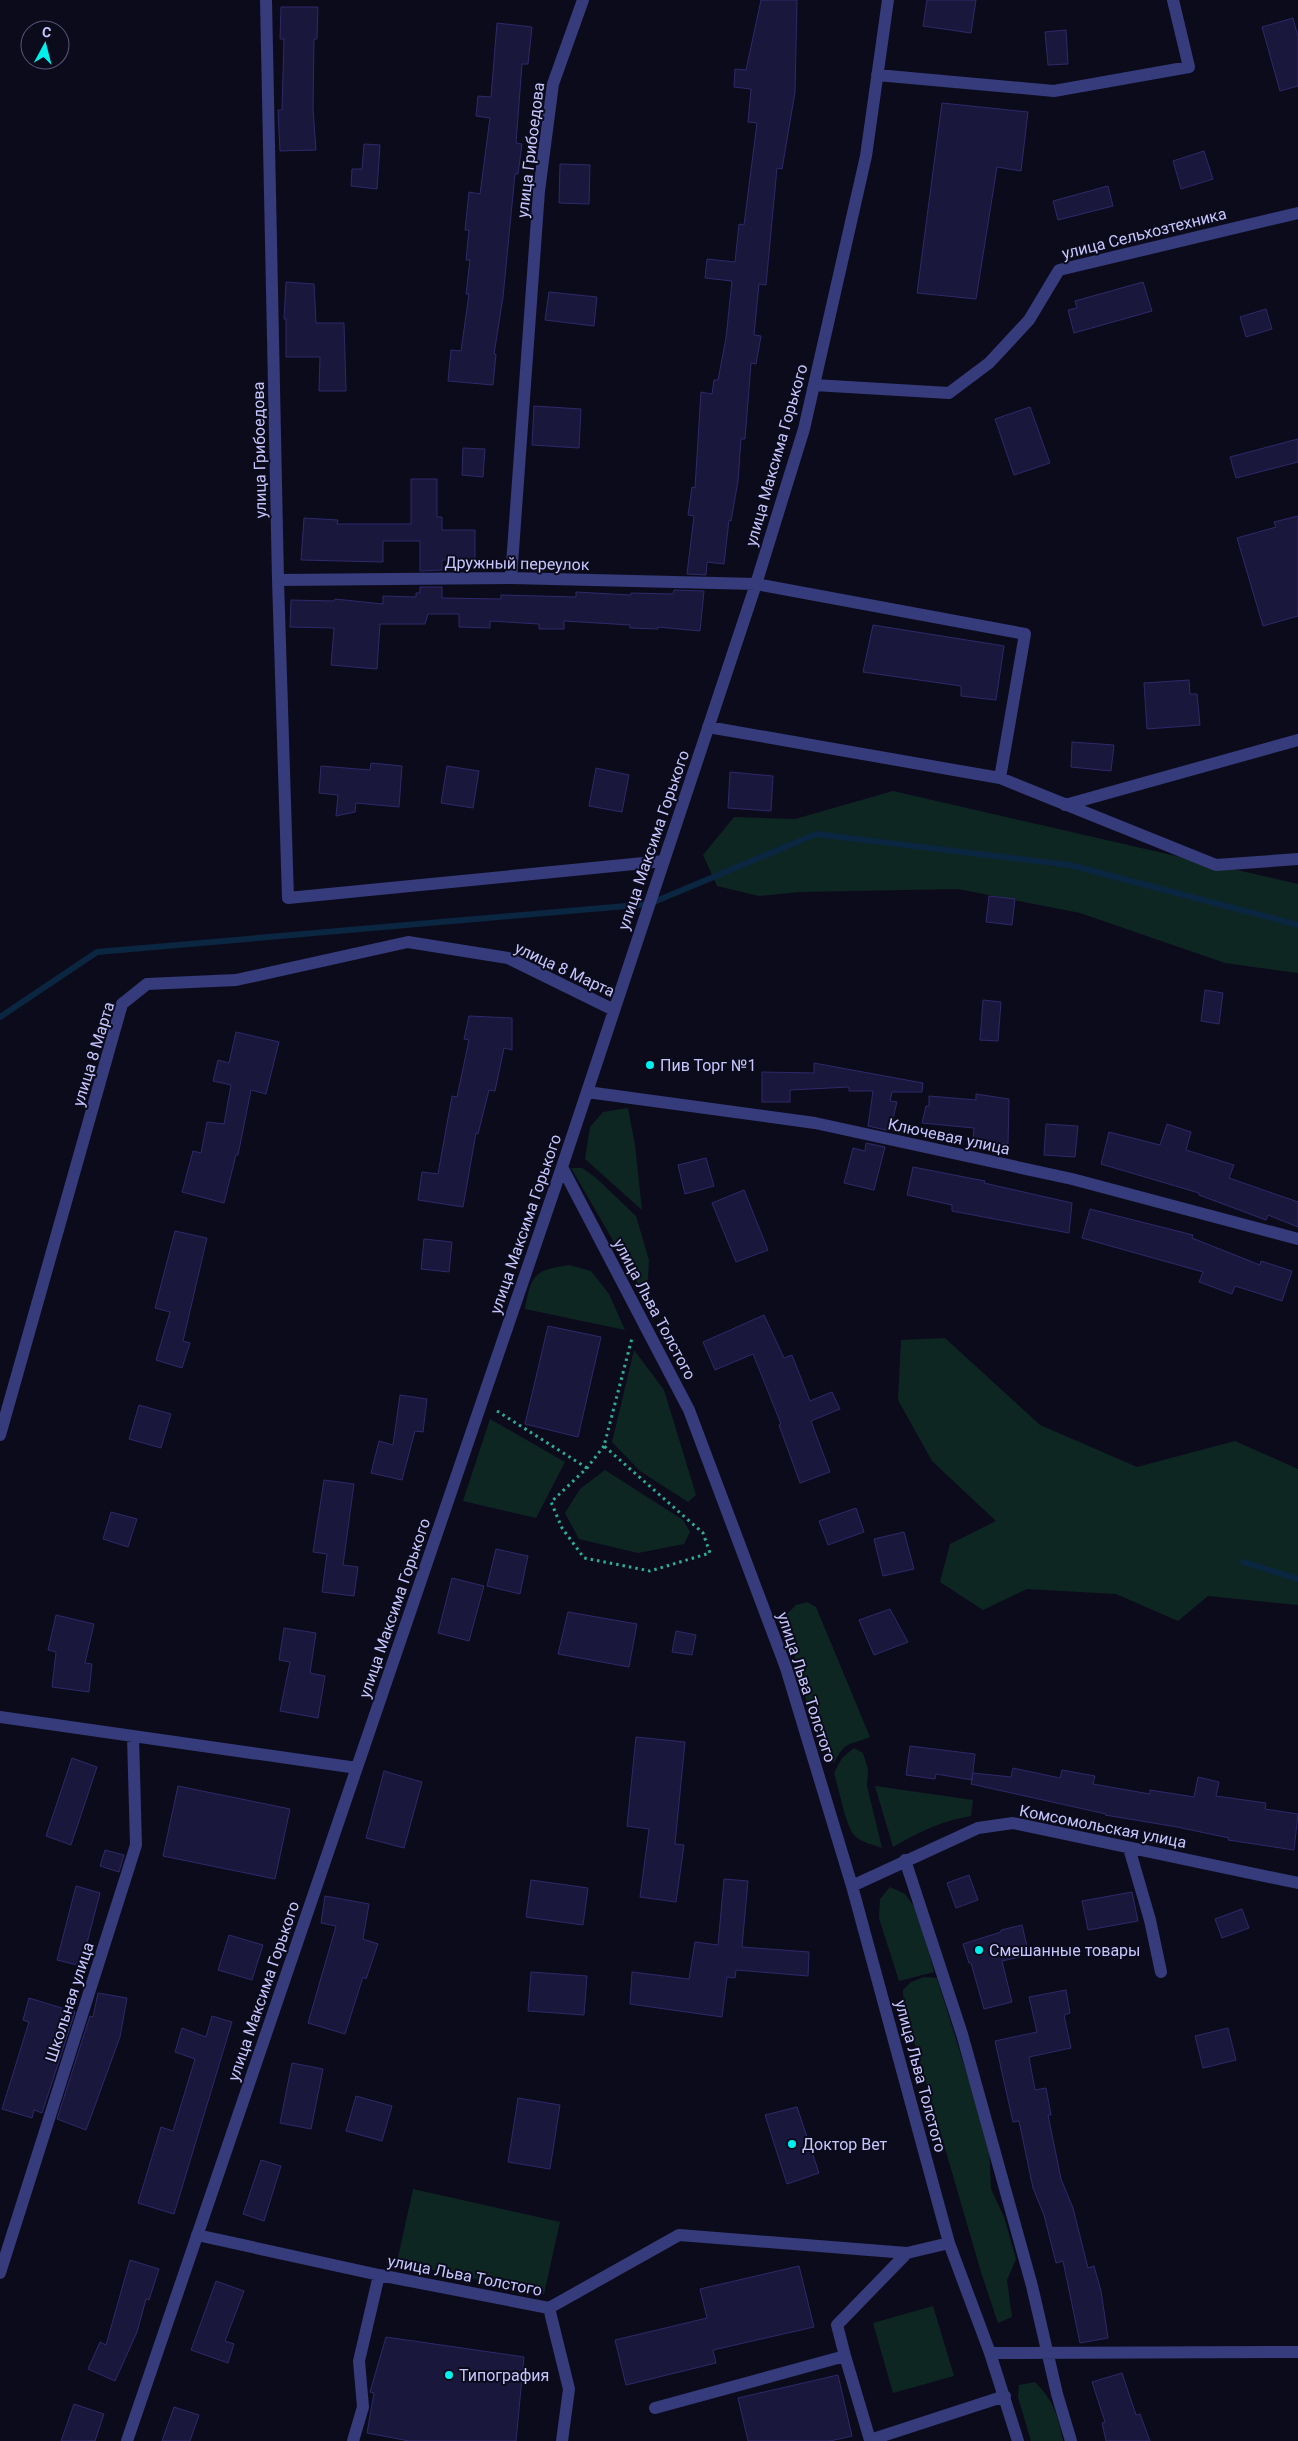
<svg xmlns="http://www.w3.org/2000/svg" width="1298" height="2441" viewBox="0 0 1298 2441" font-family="Roboto,sans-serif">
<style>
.green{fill:#0e2622}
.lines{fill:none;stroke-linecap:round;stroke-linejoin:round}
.stream{stroke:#0b2640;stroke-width:6}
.building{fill:#1a173d;stroke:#2e2969}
.path{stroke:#2cad96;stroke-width:3;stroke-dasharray:2.5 4;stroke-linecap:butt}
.minor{stroke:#353b7b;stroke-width:12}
.poi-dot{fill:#00f1ed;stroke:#0c0b1c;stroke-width:2}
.labels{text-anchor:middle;stroke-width:4;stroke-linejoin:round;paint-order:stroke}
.street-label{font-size:16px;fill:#c6c6ff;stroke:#0c0b1c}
.poi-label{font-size:16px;fill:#c6c6ff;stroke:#0c0b1c;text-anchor:start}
</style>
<rect width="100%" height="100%" fill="#0c0b1c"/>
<path class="green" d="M893,791L1298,884V973L1225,963L1080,913L958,889L800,892L759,896L717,886L703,855L734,817L795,819Z
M628,1108L635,1145L642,1210L585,1159L590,1127L603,1112Z
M571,1168H582L595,1177L636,1216L649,1260L647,1299Z
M569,1265L591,1271L609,1294L625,1330L525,1309C531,1275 534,1270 569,1265Z
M945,1338L1040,1425L1137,1467L1235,1441L1298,1469V1605L1208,1596L1178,1621L1116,1594L1027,1589L983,1610L940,1582L950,1544L996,1521L932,1461L898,1400L901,1340Z
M634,1350L664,1390L696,1495L688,1502L640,1471L612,1442Z
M490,1419L565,1462L536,1518L463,1501Z
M605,1470L683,1520L690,1532L684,1544L638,1553L579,1539L565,1513L580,1489Z
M807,1602L816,1607L870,1737C848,1746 846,1740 834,1763C811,1734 792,1652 787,1614L796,1605Z
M854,1748L863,1753L868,1769L867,1786L882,1848C874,1845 863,1843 856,1837C846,1829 839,1788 834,1773L842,1758Z
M875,1786L973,1800L971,1816C941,1821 919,1832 893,1847Z
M890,1887L905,1894L918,1912L934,1972L899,1981L879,1918L880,1899Z
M924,1977L937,1978L989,2145L991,2189L1004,2217L1016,2259L1007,2280L1012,2317L998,2323L981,2272L904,2007L903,1990L911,1982Z
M413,2189L560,2222L544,2294L397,2262Z
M933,2306L954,2376L893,2393L873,2323Z
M1035,2382C1054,2401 1058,2416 1063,2441H1031L1018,2397L1019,2385Z"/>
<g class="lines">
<path class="stream" d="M0,1017L97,952L649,904L816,834L1070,865L1298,925
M1243,1562L1298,1579"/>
</g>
<path class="building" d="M761,0H797L795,92L782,169L777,168L766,285L759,284L754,335L761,336L756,364L751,363L745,439H741L738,481L731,521L729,520L724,564L707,562L706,575L687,574L694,516L688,515L692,487L695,488L701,392L712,394L714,380H718L726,338L732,281L705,278L707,259L735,262L739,224L744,225L757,123L748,122L751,89L734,87L735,69L746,70Z
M927,0H976L971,33L923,26Z
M281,7H318L317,39H314L313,109L316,150L280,151L278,110H282L284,39H280Z
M1293,18L1298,37V86L1280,91L1262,27Z
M497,23L532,27L528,64H522L516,143L522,144L518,174H515L503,297L494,354H496L493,385L448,381L451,350L461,351L469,294H466L470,260H466L469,230H465L469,192L480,194L490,118L476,116L478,96L491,97Z
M1066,30L1068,64L1048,65L1045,32Z
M942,103L1028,112L1021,171L997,167L976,299L917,293Z
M364,144L380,145L377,189L351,186L352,169H362Z
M1204,151L1213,179L1181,189L1173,161Z
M560,164L590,165L589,204L559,203Z
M1108,186L1113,206L1058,220L1053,201Z
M286,282L314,284L316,323H344L346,391H319L320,357H286V319H284Z
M1143,282L1152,311L1074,333L1068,310L1077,308L1075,301Z
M549,292L597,297L594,326L545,320Z
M1266,309L1272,329L1246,337L1240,317Z
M534,406L581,409L579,448L532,445Z
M1030,407L1050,463L1014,475L995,419Z
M1298,439V462L1236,478L1230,457Z
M463,448L485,449L483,477L462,475Z
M411,479H437V517H442V530H475V560H442V570L420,571V541H383V562L301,560L304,518L338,520L337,524H411Z
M1298,516V616L1263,626L1237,538L1276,527L1274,522Z
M420,587H442V598L501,599V595L576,597V592L631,595V593L673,594L674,590L704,591L700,631L658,627V629L630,628V625L564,621V629H539V624L490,621V628L459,627V614H428L425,624H380L377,669L331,665L334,628L290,627L291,600L334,601L335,599L383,604V596L416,597V593H420Z
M873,625L1004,646L996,700L961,696V686L863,672Z
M1189,680L1190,694H1197L1200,725L1147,729L1144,683Z
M1072,742L1114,745L1111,771L1071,767Z
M371,763L402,766L399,807L356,803L355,812L336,816L338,795L319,793L321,766L370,770Z
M447,766L479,771L473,808L441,803Z
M596,768L629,775L622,812L589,806Z
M730,772L773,776L771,811L728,808Z
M989,896L1015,899L1012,925L986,922Z
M1205,990L1223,993L1219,1024L1201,1021Z
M983,1000L1001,1002L998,1041L980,1040Z
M469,1016L512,1018V1050L504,1048L495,1091L489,1090L478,1134L476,1133L463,1207L418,1200L422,1172L438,1174L452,1096L457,1097L469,1040L464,1039Z
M236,1032L279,1042L266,1094L251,1090L238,1155H236L224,1203L182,1192L193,1151L201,1153L207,1122L224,1124L231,1085L213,1081L218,1060L229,1063Z
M814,1063L923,1083L922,1092H892L890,1101L897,1102L890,1131L868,1126L873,1091H849V1087L790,1090V1102H762V1072L814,1073Z
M976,1094L1009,1099L1008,1144L973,1141L974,1128L922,1123L926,1106H929V1096L976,1100Z
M1046,1124L1078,1126L1075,1157L1044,1155Z
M1167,1124L1191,1132L1186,1150L1234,1165L1229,1178L1298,1202V1227L1268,1215L1266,1220L1199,1195V1193L1101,1164L1109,1132L1160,1145Z
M866,1143L885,1147L874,1190L844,1183L853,1148L865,1151Z
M706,1158L714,1186L685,1194L678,1165Z
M913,1167L985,1181L984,1183L1072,1203L1069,1233L952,1211V1205L907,1195Z
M744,1190L768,1250L736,1262L712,1203Z
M1090,1209L1193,1235L1192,1238L1260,1265L1261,1261L1292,1271L1282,1301L1235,1286L1232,1294L1199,1282L1203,1272L1082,1238Z
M175,1231L207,1238L183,1341L190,1343L182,1368L156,1360L170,1312L155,1308Z
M424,1239L452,1242L449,1272L421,1269Z
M764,1315L784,1358L792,1355L810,1401L832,1392L840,1409L811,1421L830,1472L800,1483L779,1425L781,1424L753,1354L715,1370L703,1342Z
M548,1326L601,1337L578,1437L525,1424Z
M400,1395L427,1399L423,1432L415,1431L402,1480L371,1473L379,1441L393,1445Z
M139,1405L171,1414L161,1448L129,1439Z
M324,1480L354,1484L343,1565L358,1567L354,1596L322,1592L327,1554L313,1552Z
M856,1508L864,1532L828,1545L819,1521Z
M111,1512L137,1519L128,1547L103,1539Z
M904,1532L914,1569L883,1576L874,1539Z
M496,1549L528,1556L520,1594L487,1586Z
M452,1578L484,1586L469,1641L438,1633Z
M890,1609L908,1642L874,1655L859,1620Z
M568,1612L637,1624L629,1667L558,1654Z
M56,1615L94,1624L85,1663L92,1664L89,1692L52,1687L56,1652L48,1650Z
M284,1628L316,1633L310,1673L325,1676L318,1718L280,1711L290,1662L279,1660Z
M676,1631L696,1635L692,1655L672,1652Z
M636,1737L685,1742L675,1844L684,1845L676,1902L640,1897L649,1829L627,1826Z
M910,1746L975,1754L972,1780L936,1774L935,1779L906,1775Z
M72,1758L97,1767L71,1845L46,1836Z
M1013,1768L1060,1778L1062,1770L1095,1776L1093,1784L1150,1794V1790L1194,1797L1198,1777L1219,1782L1216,1796L1266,1803L1265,1809L1298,1814L1294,1850L1228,1840L1229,1838L1177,1827L1105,1815L1106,1814L971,1784L973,1773L1011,1777Z
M384,1771L422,1782L404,1848L366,1838Z
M178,1786L290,1809L275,1879L163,1856Z
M105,1850L124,1855L119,1872L100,1866Z
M969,1875L978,1900L956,1908L947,1883Z
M724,1879L748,1881L742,1947L809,1952L808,1976L736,1970L735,1978L727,1977L722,2017L630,2004L632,1972L689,1979L695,1942L718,1945Z
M531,1880L588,1888L583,1925L526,1917Z
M76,1886L100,1893L81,1966L57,1960Z
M1132,1892L1138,1921L1088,1930L1082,1901Z
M325,1896L369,1904L363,1939L378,1944L366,1979L363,1977L345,2034L308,2023L336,1926L321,1923Z
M1242,1909L1249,1928L1222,1938L1215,1919Z
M1022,1925L1029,1955L1002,1961L1012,2002L984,2009L971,1963H969L963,1944L1001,1932V1930Z
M229,1935L263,1945L252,1980L218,1970Z
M531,1972L587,1976L584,2015L528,2011Z
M1066,1990L1070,2013L1064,2015L1071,2048L1029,2057L1035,2090L1046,2088L1051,2115H1048L1061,2179L1073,2208L1088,2268L1094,2266L1101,2291L1108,2338L1080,2343L1063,2261L1056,2263L1044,2215L1033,2188L1019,2121L1013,2122L995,2041L1037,2032L1029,1997Z
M98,1993L127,1998L120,2037L86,2130L57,2119L90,2016L93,2017Z
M29,1998L75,2012L42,2113L34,2110L32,2118L2,2109L29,2022L23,2020Z
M212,2016L232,2022L174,2214L138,2203L161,2127L173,2131L195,2059L175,2052L182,2028L206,2037Z
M1228,2028L1236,2060L1203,2068L1195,2036Z
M292,2063L323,2069L311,2129L280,2123Z
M356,2096L392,2106L382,2141L346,2131Z
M518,2098L560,2105L550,2169L508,2162Z
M797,2107L819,2173L787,2184L765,2115Z
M261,2160L281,2166L264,2221L243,2214Z
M130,2260L159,2269L149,2300L146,2299L137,2332L115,2381L88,2369L100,2342L106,2345Z
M799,2266L814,2327L713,2350L716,2363L626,2385L615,2340L707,2318L700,2289Z
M216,2281L244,2291L225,2341L234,2344L228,2363L191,2350Z
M386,2337L524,2357L516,2441H409L367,2433L374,2393L370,2392Z
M1122,2373L1136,2415L1140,2414L1150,2441H1106L1102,2423L1105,2422L1092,2382Z
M838,2375L852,2436L830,2441H748L738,2398Z
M74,2404L104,2414L95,2441H61Z
M174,2407L199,2415L190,2441H162Z"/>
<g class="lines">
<path class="path" d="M497,1411L587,1468
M604,1446L587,1468L551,1502L562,1528L584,1558L650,1571L710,1553L703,1533L604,1446L632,1338"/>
<path class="minor" d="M266,0L278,580L288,898L664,861
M877,75L1054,91L1189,67L1173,0
M814,385L949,393L989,363L1029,320L1059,270L1298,213
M511,578L539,191L553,84L583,0
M278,580L511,578L756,584L1025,634L1000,778L708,727
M1000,778L1216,865L1298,859
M1065,805L1298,740
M587,1092L815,1123L1072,1179L1298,1239
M562,1167L689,1410L786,1668L852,1886L949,2243L990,2353L1018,2441
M0,1435L122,1004L147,984L236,980L408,942L508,958L614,1010
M0,1717L357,1768
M1129,1848L1150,1920L1161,1972
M905,1860L962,2034L1032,2286L1057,2394L1071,2441
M852,1886L978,1828L1013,1823L1298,1883
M197,2235L379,2275L549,2308L679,2235L907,2253L949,2243
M0,2273L136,1845L133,1736
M549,2308L569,2389L562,2441
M990,2353L1298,2352
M845,2356L870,2440L1005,2396
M655,2408L845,2356L837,2325L907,2253
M127,2441L562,1167L756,584L804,429L814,385L866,156L888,0
M353,2441L363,2407L359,2361L379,2275"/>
</g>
<g class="poi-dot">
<circle cx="650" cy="1065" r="5"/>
<circle cx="979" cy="1950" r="5"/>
<circle cx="792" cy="2144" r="5"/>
<circle cx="449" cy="2375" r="5"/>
</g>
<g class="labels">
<g class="street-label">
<text transform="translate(530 150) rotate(-83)" y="6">улица Грибоедова</text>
<text transform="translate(1144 233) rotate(-14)" y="6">улица Сельхозтехника</text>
<text transform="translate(259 450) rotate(-91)" y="6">улица Грибоедова</text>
<text transform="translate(776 455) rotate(-74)" y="6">улица Максима Горького</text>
<text transform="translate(517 563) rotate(1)" y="6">Дружный переулок</text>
<text transform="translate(653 840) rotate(-71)" y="6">улица Максима Горького</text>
<text transform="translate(565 969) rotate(25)" y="6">улица 8 Марта</text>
<text transform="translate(93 1054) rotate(-73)" y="6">улица 8 Марта</text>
<text transform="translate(949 1136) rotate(12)" y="6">Ключевая улица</text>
<text transform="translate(525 1224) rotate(-71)" y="6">улица Максима Горького</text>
<text transform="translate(655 1309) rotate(62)" y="6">улица Льва Толстого</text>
<text transform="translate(394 1608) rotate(-71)" y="6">улица Максима Горького</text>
<text transform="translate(807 1687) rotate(72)" y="6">улица Льва Толстого</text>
<text transform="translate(1103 1826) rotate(11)" y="6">Комсомольская улица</text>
<text transform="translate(263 1991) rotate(-71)" y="6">улица Максима Горького</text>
<text transform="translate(69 2002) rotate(-72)" y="6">Школьная улица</text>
<text transform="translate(921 2076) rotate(75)" y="6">улица Льва Толстого</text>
<text transform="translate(465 2275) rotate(11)" y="6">улица Льва Толстого</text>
</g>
<g class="poi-label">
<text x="660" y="1071">Пив Торг №1</text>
<text x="989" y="1956">Смешанные товары</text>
<text x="802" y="2150">Доктор Вет</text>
<text x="459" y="2381">Типография</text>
</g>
</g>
<g transform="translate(45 45) rotate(7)"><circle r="24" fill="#0c0b1c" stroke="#565677"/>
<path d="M0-4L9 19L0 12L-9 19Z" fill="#00f1ed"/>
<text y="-8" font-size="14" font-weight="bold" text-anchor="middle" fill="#c6c6ff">С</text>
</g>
</svg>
